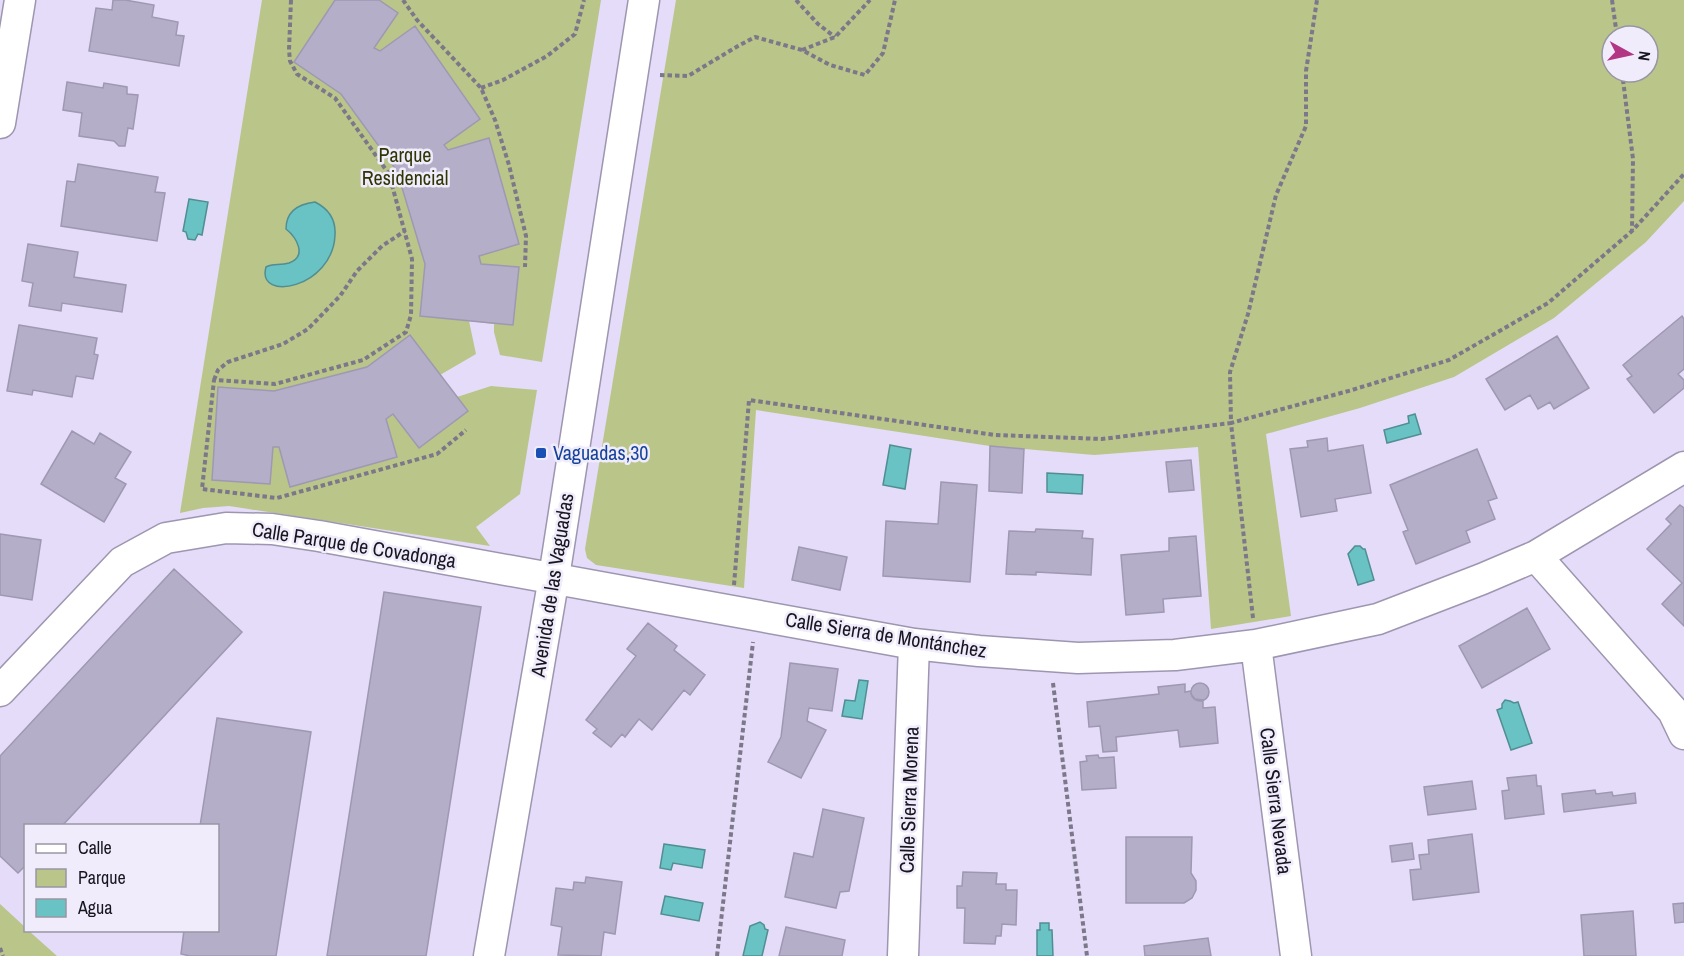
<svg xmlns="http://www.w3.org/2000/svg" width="1684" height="956" viewBox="0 0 1684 956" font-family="'Archivo Narrow',sans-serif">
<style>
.green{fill:#bac58a;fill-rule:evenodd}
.water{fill:#69c2c3;stroke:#508e92;stroke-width:1.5}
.building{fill:#b5aec8;stroke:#9f98b2;stroke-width:1.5}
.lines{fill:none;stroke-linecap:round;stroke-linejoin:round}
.street-casing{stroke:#9e96b0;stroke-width:33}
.path{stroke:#7c7789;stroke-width:4;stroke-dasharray:4.5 3;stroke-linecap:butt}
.street{stroke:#fff;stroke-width:30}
.transit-dot{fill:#1a4fb4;stroke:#f0ecfc;stroke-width:2}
.labels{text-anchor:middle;stroke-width:5;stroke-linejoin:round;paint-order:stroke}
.park-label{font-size:20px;fill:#2f3503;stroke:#f0ecfc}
.transit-label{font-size:20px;fill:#164399;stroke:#f0ecfc;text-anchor:start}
.street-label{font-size:20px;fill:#17151e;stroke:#f0ecfc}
</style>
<rect width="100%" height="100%" fill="#e4dcf8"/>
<path class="green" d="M262,0H601L542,362L500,355L494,332V324L469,321L476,354L440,375L457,397L491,386L537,390L520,494L476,527L490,546L229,506L203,508L180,513Z
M676,0H1684V201L1646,242L1554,318L1454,377L1360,408L1266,434L1291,616L1211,629L1198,447L1094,455L990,446L756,410L744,588L596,565L587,558L585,549ZM1612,36H1648V72H1612Z
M0,904L25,927L26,930L29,931L57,956H0Z"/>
<path class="water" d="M189,199L208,202L202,235L198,234L195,240L188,239L186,232L183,231Z
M315,202C329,209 336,219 335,235C333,288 256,303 266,267C273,263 280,266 289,263C308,256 296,237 286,229C286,211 298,204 315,202Z
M1415,414L1421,434L1387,443L1384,430L1409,423L1408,416Z
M890,445L911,449L905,489L883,485Z
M1047,473L1083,475L1082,494L1047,492Z
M1355,546H1360L1363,549H1365L1374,580L1358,585L1348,554Z
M859,680L868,681L862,719L842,716L845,700L855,701Z
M1505,700L1510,701L1514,703L1518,702L1532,743L1511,750L1497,710L1502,708V704Z
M664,844L705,850L702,868L673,863L671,870L660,868Z
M665,896L703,903L699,921L661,914Z
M760,922L764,925L765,929L768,930L762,956H743L750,926Z
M1040,923H1049V930H1052L1053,956H1037V930H1040Z"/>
<path class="building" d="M113,0H125L154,5L152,17L178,22L176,35L184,36L179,66L89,51L96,8L112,10Z
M335,0H379L398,13L374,48L380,51L415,26L480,119L444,145L448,150L489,138L519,244L479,256L481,264L519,267L513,325L420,316L425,264L397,171L341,94L294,62Z
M67,82L103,88L104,83L127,87V94L138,95L133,129L128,128L125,146H119L114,141L79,136L82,113L63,110Z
M78,164L158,177L155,192L165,193L157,241L61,226L67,181L75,182Z
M28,244L78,252L74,277L126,285L122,312L62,303L61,311L29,306L33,283L22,281Z
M1682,316L1684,319V369L1678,374L1684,380V388L1654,413L1627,379L1632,376L1623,365Z
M19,325L97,338L94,354L98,355L93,379L76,376L72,397L33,390L32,395L7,391Z
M410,335L468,411L419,448L393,414L386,419L397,457L290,487L279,447H273L270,484L212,480L218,387L274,391L367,367Z
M1557,336L1589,388L1554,409L1550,402L1538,409L1530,395L1505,410L1486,379Z
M72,431L94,444L100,433L131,452L115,478L126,484L104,522L41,484Z
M1327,438L1328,451L1363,445L1371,493L1335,499L1337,511L1301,517L1290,449L1308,447L1307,441Z
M990,446L1024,449L1022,493L989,491Z
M1477,449L1497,498L1488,501L1495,519L1466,531L1470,542L1416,564L1403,532L1408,530L1390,485Z
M1191,460L1194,490L1169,492L1166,462Z
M941,482L977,485L970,582L883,576L886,521L938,524Z
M1680,505L1684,508V626L1662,604L1682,583L1647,549L1671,524L1666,519Z
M1036,529L1083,531L1082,538L1093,539L1091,575L1036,572V575L1006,574L1009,531L1035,532Z
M0,534L41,540L32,600L0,595Z
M1196,536L1201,596L1163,599L1164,612L1126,615L1121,555L1169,551V538Z
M799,547L847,557L840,590L792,580Z
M174,569L242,632L62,826H26V865L18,873L0,856V756Z
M384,592L481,607L426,956H327Z
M1527,608L1550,649L1482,688L1459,646Z
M648,623L677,646L674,650L705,675L690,695L684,690L652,730L639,719L625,737L622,734L611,747L593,733L597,729L586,720L636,656L627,649Z
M790,663L838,669L832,711L809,708L807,721L826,730L801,778L768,762L781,737Z
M1191 692a9 9 0 1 1 18 0a9 9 0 1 1-18 0Z
M1185,684V692L1191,691V694L1195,699L1203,700V708L1215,707L1218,743L1180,747L1178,730L1116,737L1117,751L1103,752L1100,726L1089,727L1087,702L1159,694L1158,687Z
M217,718L311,732L276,956H190L181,954L184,930H218V826H200Z
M1098,755L1099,758L1114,757L1116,788L1082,790L1080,762L1087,761L1086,756Z
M1536,775L1537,786H1541L1544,814L1505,819L1502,791L1509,790L1507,778Z
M1472,781L1476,809L1428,815L1424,787Z
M1595,790L1596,794L1612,792L1613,796L1635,793L1636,803L1564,812L1562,794Z
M823,809L864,818L849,891L840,892L836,908L785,897L794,853L813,857Z
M1472,834L1479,892L1413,900L1410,870L1421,869L1419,855L1429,854L1428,840Z
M1126,837H1192L1191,873L1196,881V890L1192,898L1184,903H1126Z
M1412,843L1414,859L1392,862L1390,846Z
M963,872L997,873L996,884H1006V890H1017L1016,925L1002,924L1001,936H996L995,944L964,943L965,908H957V886H962Z
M586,877L622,882L615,934L604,932L601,956L558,955L562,927L551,925L556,888L573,890L574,882L585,883Z
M1684,903V922L1675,923L1673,904Z
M1633,911L1636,956H1584L1581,915Z
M786,927L845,940L842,956H779Z
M1208,938L1211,956H1145L1144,946Z"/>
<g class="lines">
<defs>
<path id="street" d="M0,123L20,0
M1536,556L1673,711L1684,734
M1256,645L1296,956
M0,691L122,562L166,538L226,528L272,529L319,536L914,644L979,651L1078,658L1175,655L1256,645L1378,619L1482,579L1536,556L1684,467
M489,956L554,577L644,0
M903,956L914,644"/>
</defs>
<use href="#street" class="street-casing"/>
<path class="path" d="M291,0L289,50L290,61L297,74L335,98L389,174L412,259L411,315L406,332L363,360L275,384L214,380L202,489L277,498L437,454L466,430
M403,0L417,20L481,88L495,120L509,165L526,236L525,267
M796,0L818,24L835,37
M1612,0L1617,36
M802,50L835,37L870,0
M1622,72L1633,159L1632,230
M660,75L688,76L738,46L755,37L802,50L830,65L865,75L883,53L895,0
M481,88L503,80L547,56L575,34L584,0
M214,380L218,370L228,362L283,344L308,329L340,296L357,271L382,246L405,231
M734,585L749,400L995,435L1102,439L1231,423L1230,372L1248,314L1276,195L1306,126V71L1317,0
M1253,618L1231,423L1352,390L1449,360L1548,303L1632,231L1684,174
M1053,683L1087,956
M0,948L3,956
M717,956L753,642"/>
<use href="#street" class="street"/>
</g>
<rect class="transit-dot" x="535" y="447" width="12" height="12" rx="3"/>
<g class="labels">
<g class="park-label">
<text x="405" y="162">Parque<tspan x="405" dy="23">Residencial</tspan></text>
</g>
<g class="transit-label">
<text x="553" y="460">Vaguadas,30</text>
</g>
<g class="street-label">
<text transform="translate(354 545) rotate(9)" y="7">Calle Parque de Covadonga</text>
<text transform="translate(552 585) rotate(-81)" y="7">Avenida de las Vaguadas</text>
<text transform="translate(886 635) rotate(9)" y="7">Calle Sierra de Montánchez</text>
<text transform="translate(909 800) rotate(-88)" y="7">Calle Sierra Morena</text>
<text transform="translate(1276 801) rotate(83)" y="7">Calle Sierra Nevada</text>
</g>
</g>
<rect x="24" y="824" width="195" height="108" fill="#f0ecfc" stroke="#9996a3" stroke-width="1.5"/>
<rect x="36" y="844" width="30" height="9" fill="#ffffff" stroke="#9996a3" stroke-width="1.5"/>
<text x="78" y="854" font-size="18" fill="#17151e">Calle</text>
<rect x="36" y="869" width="30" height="18" fill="#bac58a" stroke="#9996a3" stroke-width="1.5"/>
<text x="78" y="884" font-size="18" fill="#17151e">Parque</text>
<rect x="36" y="899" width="30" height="18" fill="#69c2c3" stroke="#9996a3" stroke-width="1.5"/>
<text x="78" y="914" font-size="18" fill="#17151e">Agua</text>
<g transform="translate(1630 54) rotate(98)"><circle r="28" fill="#f0ecfc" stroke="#9996a3" stroke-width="1.5"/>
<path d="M0-4.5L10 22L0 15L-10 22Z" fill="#b33685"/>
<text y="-9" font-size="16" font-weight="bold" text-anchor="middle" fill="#17151e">N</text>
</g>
</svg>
